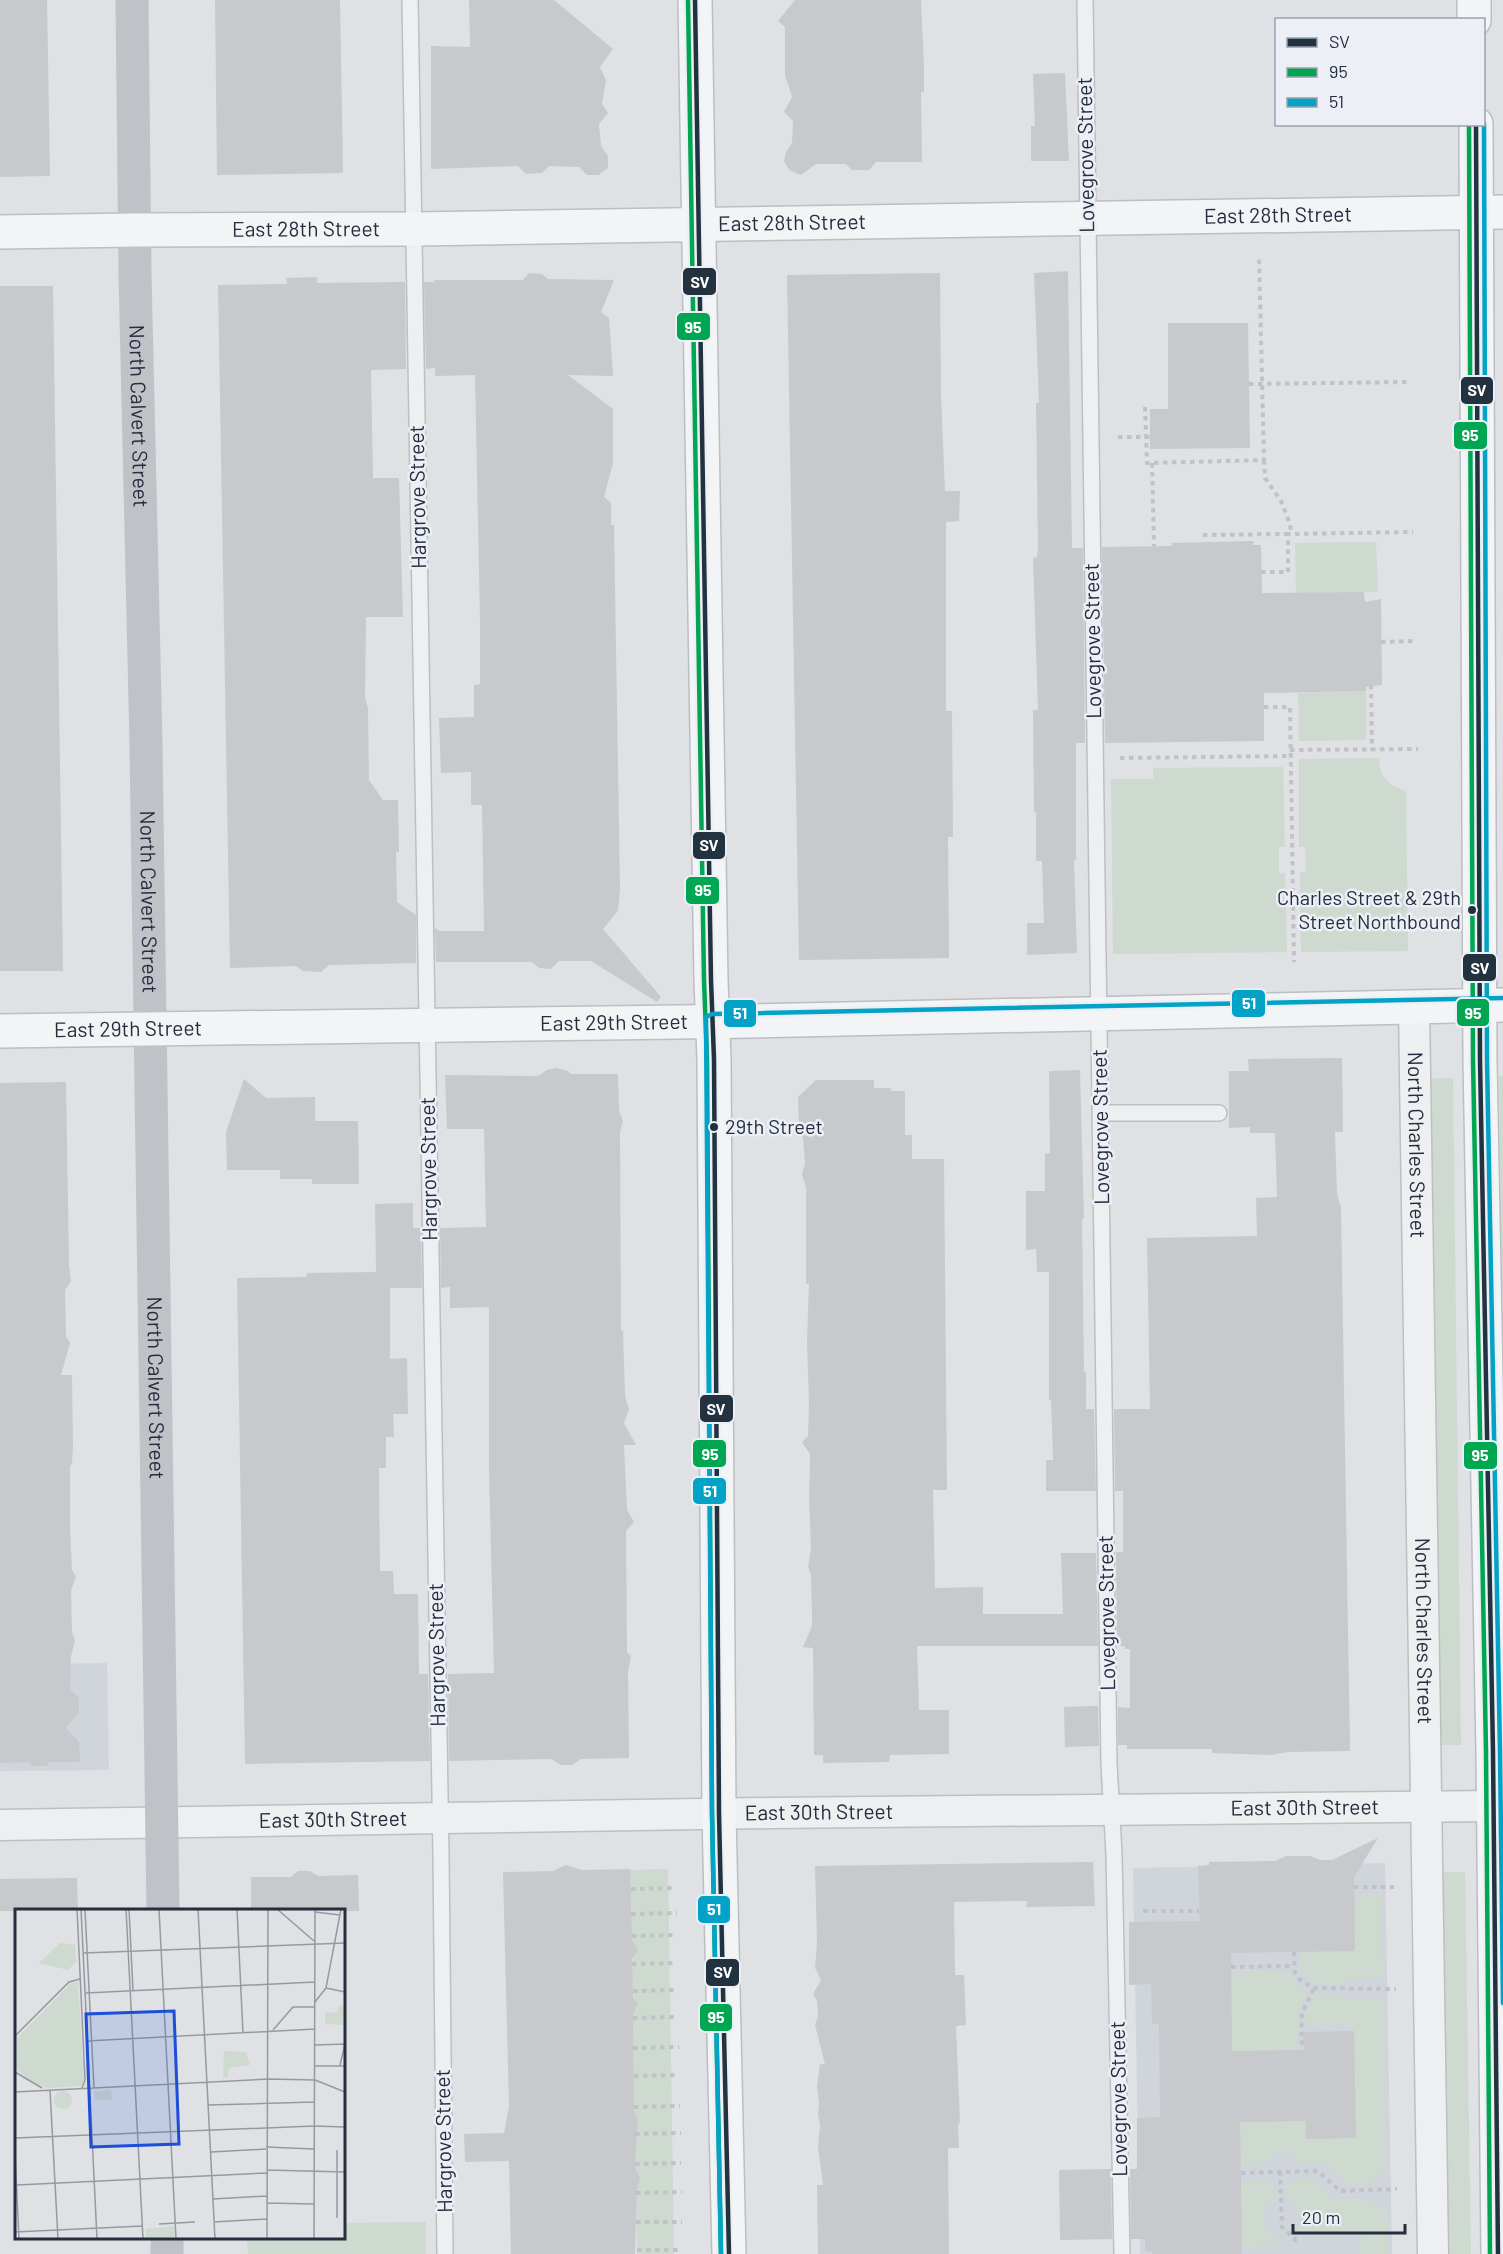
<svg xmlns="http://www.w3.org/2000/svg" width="1503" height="2254" viewBox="0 0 1503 2254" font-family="Barlow,sans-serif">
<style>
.built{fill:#d0d4db}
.green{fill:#ced9cf}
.building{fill:#c7c9cc}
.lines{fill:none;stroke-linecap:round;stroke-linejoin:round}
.lane-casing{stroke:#bdbfc2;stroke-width:18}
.street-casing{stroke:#bdbfc2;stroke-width:33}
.primary-casing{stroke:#bbbec2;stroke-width:36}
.path{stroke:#c1c2c7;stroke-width:4;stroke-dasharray:4.5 4.5;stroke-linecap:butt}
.lane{stroke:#eeeff1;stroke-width:15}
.street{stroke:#eeeff1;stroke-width:30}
.secondary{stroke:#c0c2c7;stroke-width:33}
.primary{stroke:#f3f4f5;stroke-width:33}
.bus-1-casing{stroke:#eceff5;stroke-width:9}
.bus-2-casing{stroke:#eceff5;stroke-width:9}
.bus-3-casing{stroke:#eceff5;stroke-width:9}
.bus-1{stroke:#22323f;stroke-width:4.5}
.bus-2{stroke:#00a651;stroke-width:4.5}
.bus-3{stroke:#02a3c7;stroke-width:4.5}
.bus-dot{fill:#252d3e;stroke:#eceff5;stroke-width:2}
.labels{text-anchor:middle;stroke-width:5;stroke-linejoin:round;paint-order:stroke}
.bus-label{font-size:20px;fill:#252d3e;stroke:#eceff5;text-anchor:end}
.street-label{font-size:21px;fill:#252d3e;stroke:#eceff5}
.inset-road{fill:none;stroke:#9599a2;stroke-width:1.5}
.view{fill:#1d4ed8;fill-opacity:0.15;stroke:#1d4ed8;stroke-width:3}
.inset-edge{fill:none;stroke:#252d3e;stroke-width:3}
.line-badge{stroke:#eceff5;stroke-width:2}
.badge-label{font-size:16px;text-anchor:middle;font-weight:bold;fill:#fff}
</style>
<rect width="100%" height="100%" fill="#dfe1e4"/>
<path class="built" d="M107,1663L109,1770L0,1771V1665Z
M1385,1863L1392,2254H1140L1133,1868Z"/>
<path class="green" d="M1376,542L1378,592L1296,593L1295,543Z
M1366,691V740L1299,741L1298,693Z
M1379,758C1379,777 1388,786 1406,791L1408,951L1301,952L1300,873L1306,872L1305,847H1299V759Z
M1283,767L1285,847H1279V873H1285L1287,952L1113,954L1111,779H1153V768Z
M1499,1076H1503V1347Z
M1453,1078L1461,1745H1435L1426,1079Z
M668,1869L674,2254H637L636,2188L639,2178L635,2167L638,2120L634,2111L633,2013L636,2004C632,1987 628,1967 636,1950L631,1940L630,1870Z
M1437,1872H1465L1471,2254H1443Z
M1381,1893L1383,1978L1347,1979L1341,1984C1329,1984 1306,1986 1301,1971C1300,1966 1301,1958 1300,1952L1355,1951L1354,1902L1360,1894Z
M1290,1971L1296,1983L1308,1992L1300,2009L1298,2050L1229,2051V2005L1232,2004V1973Z
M1316,1995L1341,1996L1348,2000H1383L1386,2173H1377V2179H1371V2183L1345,2184L1344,2179H1340V2174H1335L1334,2169L1330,2168V2163L1294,2164L1293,2153H1273V2159H1268V2165H1240L1230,2122L1306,2121V2139L1356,2138L1354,2031H1349L1348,2023L1305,2024L1307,2011Z
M1294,2179H1315V2184H1320V2189H1325V2194H1330V2199H1371V2204H1377L1378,2209H1387L1388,2254H1361L1360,2234H1300L1299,2206H1294V2200H1289V2184H1294Z
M1268,2180V2185L1273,2186V2200H1269V2205L1263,2206V2231H1268L1269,2235H1276V2246L1242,2247L1241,2181Z
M426,2222V2254H248L247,2238H344V2223Z"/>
<path class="building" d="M0,0H47L50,176L0,177Z
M215,0H340L343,173L217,175Z
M469,0H554L613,49L600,67L606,80L602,104L608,113L599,124L601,146L608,156V168L602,172L599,175H587L579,167L549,166L542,173L526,174L518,166L431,169V46L470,47Z
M795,0H921L924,67V92H921L922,162H876L869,170H852L846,164H816L801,175L789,170L784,161L786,152L792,143L793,121L784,112L792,97L785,75V27L778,21Z
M1065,73L1069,161H1031V126H1035L1033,74Z
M1068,271L1072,548H1083L1085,743H1076V860H1074L1077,953L1027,955V923H1044L1042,861H1036V812H1034L1033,710H1038L1033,558L1037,557L1038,548L1036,403H1039L1034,273Z
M529,273L542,274L548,279L614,280L601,312L609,318L613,376L568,375L613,409V463L604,497L611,503V525H614L620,888L618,911L603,929L661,997L657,1002L591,961H559L551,969L539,968L532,962H436L435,928L439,931H484L482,805H471V772L441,773L439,718L474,717V685L480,684V621L475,375L435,376V368L426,369L424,282H434V280H523Z
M940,273L941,395L945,491H960L959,521L946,522V711H952L953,837H948L949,958L799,960L787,275Z
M317,277V283L405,282L406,369L371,370L373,478H399L403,617H366L365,698L368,708L369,780L383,800H398L399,852H396L397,902L416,915V963L329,965L321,972L303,971L296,966L230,968L218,285L287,284L286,278Z
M0,286H53L63,971H0Z
M1168,323H1248L1250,448L1150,449V409H1168Z
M1254,541L1253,545H1261L1262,593L1364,592L1365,602L1381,599L1382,685L1366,687V691L1264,693V741L1105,743L1102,547L1172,546L1171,543Z
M1342,1058L1343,1132H1335L1337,1194L1341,1208L1350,1751L1288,1752L1271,1755L1212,1753V1749H1127V1745H1118V1707L1130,1708V1649H1125V1646H1117L1116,1552H1123V1491H1115L1114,1409H1150L1147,1238L1257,1236L1256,1198L1277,1197L1275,1133H1250V1127L1229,1128V1071H1249L1248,1059Z
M556,1068L566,1070L571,1074H618L619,1111L623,1121L620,1133L621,1330H623L625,1396L629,1409L624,1423L636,1445H624L627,1510L634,1522L626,1531L627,1652L631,1656L628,1672L629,1758L581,1759L572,1765H561L551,1759L449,1761L448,1674L494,1673L489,1470V1307L450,1308V1287L441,1288L440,1228L486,1227L484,1129H447L445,1075L538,1076L547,1070Z
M1080,1070L1084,1219H1082L1084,1372H1086V1409H1094L1096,1491H1046V1460H1053L1051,1400H1049V1272H1037L1036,1249L1026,1250V1191H1045V1154L1050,1153L1049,1071Z
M244,1079L266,1098L315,1097V1121H358L359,1184H312V1179H280V1170H227L226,1132Z
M816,1080H874V1088H891V1091H905V1135H912V1159H944L947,1490H933L935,1588L983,1587V1614H1063L1061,1553H1096L1098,1646H917L919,1710H949V1754L890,1755L889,1762L823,1763V1755H814L813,1648L803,1647L812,1626V1616L811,1575L808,1566L811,1549L809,1497L810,1464V1454L802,1442L808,1436L809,1404L807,1341L809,1284H806V1188L802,1174L805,1163L803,1138L799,1134L798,1097Z
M66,1082L69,1265L71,1281L65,1290L66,1336L70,1343L61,1375H72L73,1447L72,1462L70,1468V1529L72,1570L76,1577L71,1590L72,1632L75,1641L71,1656L70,1690L79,1698V1712L66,1728L79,1742L80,1762H50L46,1766H33L29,1762L0,1763V1083Z
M413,1203V1228H421L422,1288H390V1359L407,1358L408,1414H393L394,1437H386V1468H379L380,1571H393L394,1594H418L419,1674H428L430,1761L245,1764L237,1278L306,1277L307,1273L376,1272L375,1204Z
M1089,1706H1098L1099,1746L1065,1747L1064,1707Z
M1378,1838L1354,1877L1355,1951L1231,1953L1232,2051L1304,2050L1303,2032L1354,2031L1356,2138L1306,2139V2121L1240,2122L1242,2254H1152V2252L1145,2251V2239H1131L1130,2169H1137V2118L1160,2117L1159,2024H1152L1151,1984L1129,1985V1922L1200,1921L1198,1866L1209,1865V1862L1275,1861L1286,1856H1310L1320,1860H1332Z
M1093,1862L1095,1906L1026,1907L1027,1901L954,1902L955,1975H964L966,2025L956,2026L960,2123L958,2124L959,2148H948L949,2254H818L817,2185H823L818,2147L820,2125L818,2115L819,2105L817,2086L820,2064H825L815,2025L818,2016L817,2001L813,1994L821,1980L815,1968L817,1942L815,1866Z
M566,1865L582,1870L630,1869L632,1941L638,1950L632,1959L633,1997L638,2004L633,2013L634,2111L638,2120L635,2167L640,2178L637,2189L635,2254H511L509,2161L465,2162L464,2134L504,2133L509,2106L503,1872L553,1871Z
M298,1871H310L318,1876L358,1875L359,1911H251V1877H291Z
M77,1878L78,1911H0V1879Z
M1111,2169L1112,2239L1060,2240L1059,2170Z"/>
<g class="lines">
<defs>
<path id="lane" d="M410,0L441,1854L445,2254
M1085,0L1109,1764L1114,1854L1122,2254
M1101,1113H1219"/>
<g id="street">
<path id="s1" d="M1414,1007L1433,2254"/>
<path id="s2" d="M0,1825L771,1813L1494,1806"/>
</g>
<g id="primary">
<path d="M695,0L711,980L714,1059L719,1813L729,2254"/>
<path d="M1474,0V20"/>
<path d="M1476,124L1480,1060L1493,1752L1498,2254"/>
<path id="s4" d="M0,232L134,230L414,229L1503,212"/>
<path id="s5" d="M0,1031L755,1021L1501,1005"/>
</g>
</defs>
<use href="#lane" class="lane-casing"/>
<use href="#street" class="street-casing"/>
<use href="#primary" class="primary-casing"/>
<path class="path" d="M1249,384L1410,382
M1145,407L1147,463L1264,460L1259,256
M1118,437H1150
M1264,460L1265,478L1281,501L1290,524L1291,534
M1152,463L1154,546
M1203,535L1288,534
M1261,572H1288V534L1413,532
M1381,642L1416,641
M1371,685L1372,750
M1264,707H1290L1294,962
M1290,750L1418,749
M1120,758L1290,756
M1354,1887H1394
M631,1889L676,1888
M1143,1911H1199
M631,1914L677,1913
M632,1936L677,1935
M1294,1952L1295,1973L1300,1980L1314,1988L1396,1989
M632,1964L677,1963
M1231,1967L1294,1966
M633,1991L678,1990
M633,2018L678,2017
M1304,2043H1302L1301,2039L1302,2013L1314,1988
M633,2048L679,2047
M634,2076L679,2075
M634,2107L680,2106
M635,2134L681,2133
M635,2164L681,2163
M1280,2171L1282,2227L1295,2239V2245
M1241,2173L1318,2171L1340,2191L1397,2189
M636,2193L682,2192
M636,2222H682
M637,2250H682"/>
<use href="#lane" class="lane"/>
<use href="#street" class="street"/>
<g class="secondary">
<path id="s3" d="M132,0L135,274L146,744L163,1910"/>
<path d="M167,2238V2254"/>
</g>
<use href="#primary" class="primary"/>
<defs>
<path id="bus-1" d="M695,0L711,980L714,1059L719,1813L729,2254
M1476,124L1480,1060L1493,1752L1498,2254"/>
<path id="bus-2" d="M688,0L704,980L707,1059L712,1813L721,2254
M1469,124L1473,1060L1486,1752L1490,2254"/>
<path id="bus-3" d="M1484,124L1487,1060L1500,1752L1503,2003
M721,2254L712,1813L706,1017L712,1014L1503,998"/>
</defs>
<use href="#bus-1" class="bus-1-casing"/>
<use href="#bus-2" class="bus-2-casing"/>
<use href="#bus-3" class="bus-3-casing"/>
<use href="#bus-1" class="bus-1"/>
<use href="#bus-2" class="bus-2"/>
<use href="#bus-3" class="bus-3"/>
</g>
<g class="bus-dot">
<circle cx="1472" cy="910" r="5"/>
<circle cx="714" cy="1127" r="5"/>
</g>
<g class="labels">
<g class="bus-label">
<text x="1461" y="905">Charles Street &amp; 29th<tspan x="1461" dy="24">Street Northbound</tspan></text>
<text x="725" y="1134" text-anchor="start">29th Street</text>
</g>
<g class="street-label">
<text transform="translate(1086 155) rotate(-91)" y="7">Lovegrove Street</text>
<text dy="7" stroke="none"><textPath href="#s4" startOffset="1278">East 28th Street</textPath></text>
<text dy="7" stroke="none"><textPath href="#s4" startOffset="792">East 28th Street</textPath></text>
<text dy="7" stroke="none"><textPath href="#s4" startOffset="306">East 28th Street</textPath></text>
<text dy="7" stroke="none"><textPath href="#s3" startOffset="416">North Calvert Street</textPath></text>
<text transform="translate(418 497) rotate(-91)" y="7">Hargrove Street</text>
<text transform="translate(1093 641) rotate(-91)" y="7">Lovegrove Street</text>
<text dy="7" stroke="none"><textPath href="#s3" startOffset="902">North Calvert Street</textPath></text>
<text dy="7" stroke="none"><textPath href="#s5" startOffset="614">East 29th Street</textPath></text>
<text dy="7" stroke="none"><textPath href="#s5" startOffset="128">East 29th Street</textPath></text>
<text transform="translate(1101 1127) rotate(-91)" y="7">Lovegrove Street</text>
<text dy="7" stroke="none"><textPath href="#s1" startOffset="138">North Charles Street</textPath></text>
<text transform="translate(429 1169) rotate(-91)" y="7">Hargrove Street</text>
<text dy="7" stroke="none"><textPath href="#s3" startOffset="1388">North Calvert Street</textPath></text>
<text transform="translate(1107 1613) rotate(-91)" y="7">Lovegrove Street</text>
<text dy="7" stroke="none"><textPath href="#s1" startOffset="624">North Charles Street</textPath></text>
<text transform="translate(437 1655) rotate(-91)" y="7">Hargrove Street</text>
<text dy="7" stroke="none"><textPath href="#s2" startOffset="1305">East 30th Street</textPath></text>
<text dy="7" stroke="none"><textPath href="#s2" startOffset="819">East 30th Street</textPath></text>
<text dy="7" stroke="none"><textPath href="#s2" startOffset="333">East 30th Street</textPath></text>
<text transform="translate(1119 2099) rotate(-91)" y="7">Lovegrove Street</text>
<text transform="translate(444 2141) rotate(-91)" y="7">Hargrove Street</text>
</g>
</g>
<g transform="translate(15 1909)">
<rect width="330" height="330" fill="#dfe1e4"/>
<path d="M45,34L60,36L61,53L53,61L24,54ZM63,73L69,172L66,177L32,179L17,173L0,159V131L56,74ZM325,96H330V116L310,115V104L322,103ZM209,142L231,143L235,156L214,159L213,168L208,169ZM96,181L97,191H80L79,182ZM39 191a9 9 0 1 1 18 0a9 9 0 1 1-18 0ZM159,317V328L131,330V320Z" fill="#ced9cf"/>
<path class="inset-road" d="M62,0L70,171L67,179M66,0L82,330M111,0L128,330M114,0L118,82M144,0L161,330M183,0L200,330M222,0L228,124M262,0L299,32M70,1L79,179M300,3L325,6M69,44L330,34M311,79L330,83M71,84L300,73M300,93L311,79L326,0M258,121L278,98H300M0,127L54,73L65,70M72,132L300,120M300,136L330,135M325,156L330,135M300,157H330M0,163L27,179M300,171L330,183M35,181L43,330M0,183L254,170L300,171M193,196L299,193M299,217L330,218M0,229L299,217M251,238L299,240M322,241V309M196,243L251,240M0,245L4,330M252,261L330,263M2,276L252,264M198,290L252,287M252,294L299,295M199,313L252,310M144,315L180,313M0,323L127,317M252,330L253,0M299,330L300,0"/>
<path class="view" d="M159,102L164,235L76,238L71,105Z"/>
<rect width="330" height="330" class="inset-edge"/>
</g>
<g class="line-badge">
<rect x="682" y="267" width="35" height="29" rx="6" fill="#22323f"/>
<rect x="676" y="312" width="35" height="29" rx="6" fill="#00a651"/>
<rect x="1460" y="376" width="34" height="29" rx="6" fill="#22323f"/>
<rect x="1453" y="421" width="35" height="29" rx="6" fill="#00a651"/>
<rect x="692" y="831" width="34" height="29" rx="6" fill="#22323f"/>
<rect x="685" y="876" width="35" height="29" rx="6" fill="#00a651"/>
<rect x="1462" y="953" width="35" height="29" rx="6" fill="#22323f"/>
<rect x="1231" y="989" width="35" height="29" rx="6" fill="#02a3c7"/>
<rect x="1456" y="998" width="34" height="29" rx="6" fill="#00a651"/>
<rect x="723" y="999" width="34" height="29" rx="6" fill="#02a3c7"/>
<rect x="699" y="1394" width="35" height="29" rx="6" fill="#22323f"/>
<rect x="692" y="1439" width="35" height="29" rx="6" fill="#00a651"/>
<rect x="1463" y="1441" width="35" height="29" rx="6" fill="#00a651"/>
<rect x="692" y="1477" width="35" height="28" rx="6" fill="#02a3c7"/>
<rect x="697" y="1895" width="34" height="29" rx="6" fill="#02a3c7"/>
<rect x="705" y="1958" width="35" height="29" rx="6" fill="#22323f"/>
<rect x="699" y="2003" width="34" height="29" rx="6" fill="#00a651"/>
</g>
<g class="badge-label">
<text x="700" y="288">SV</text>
<text x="693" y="333">95</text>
<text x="1477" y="396">SV</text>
<text x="1470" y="441">95</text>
<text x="709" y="851">SV</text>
<text x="703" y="896">95</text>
<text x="1480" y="974">SV</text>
<text x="1249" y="1009">51</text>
<text x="1473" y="1019">95</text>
<text x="740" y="1019">51</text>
<text x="716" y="1415">SV</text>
<text x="710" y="1460">95</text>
<text x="1480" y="1461">95</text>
<text x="710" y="1497">51</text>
<text x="714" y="1915">51</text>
<text x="723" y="1978">SV</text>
<text x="716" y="2023">95</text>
</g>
<rect x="1275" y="18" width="210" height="108" fill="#eceff5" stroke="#9ca1ac" stroke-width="1.5"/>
<rect x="1287" y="38" width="30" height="9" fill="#22323f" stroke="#9ca1ac" stroke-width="1.5"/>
<text x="1329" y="48" font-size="18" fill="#252d3e">SV</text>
<rect x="1287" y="68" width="30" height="9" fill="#00a651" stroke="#9ca1ac" stroke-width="1.5"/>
<text x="1329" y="78" font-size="18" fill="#252d3e">95</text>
<rect x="1287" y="98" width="30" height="9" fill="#02a3c7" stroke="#9ca1ac" stroke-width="1.5"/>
<text x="1329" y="108" font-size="18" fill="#252d3e">51</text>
<path d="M1293 2224v9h112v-9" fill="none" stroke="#252d3e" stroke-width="3"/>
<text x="1302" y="2224" font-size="18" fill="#252d3e" stroke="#eceff5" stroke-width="4.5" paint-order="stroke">20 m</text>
</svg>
